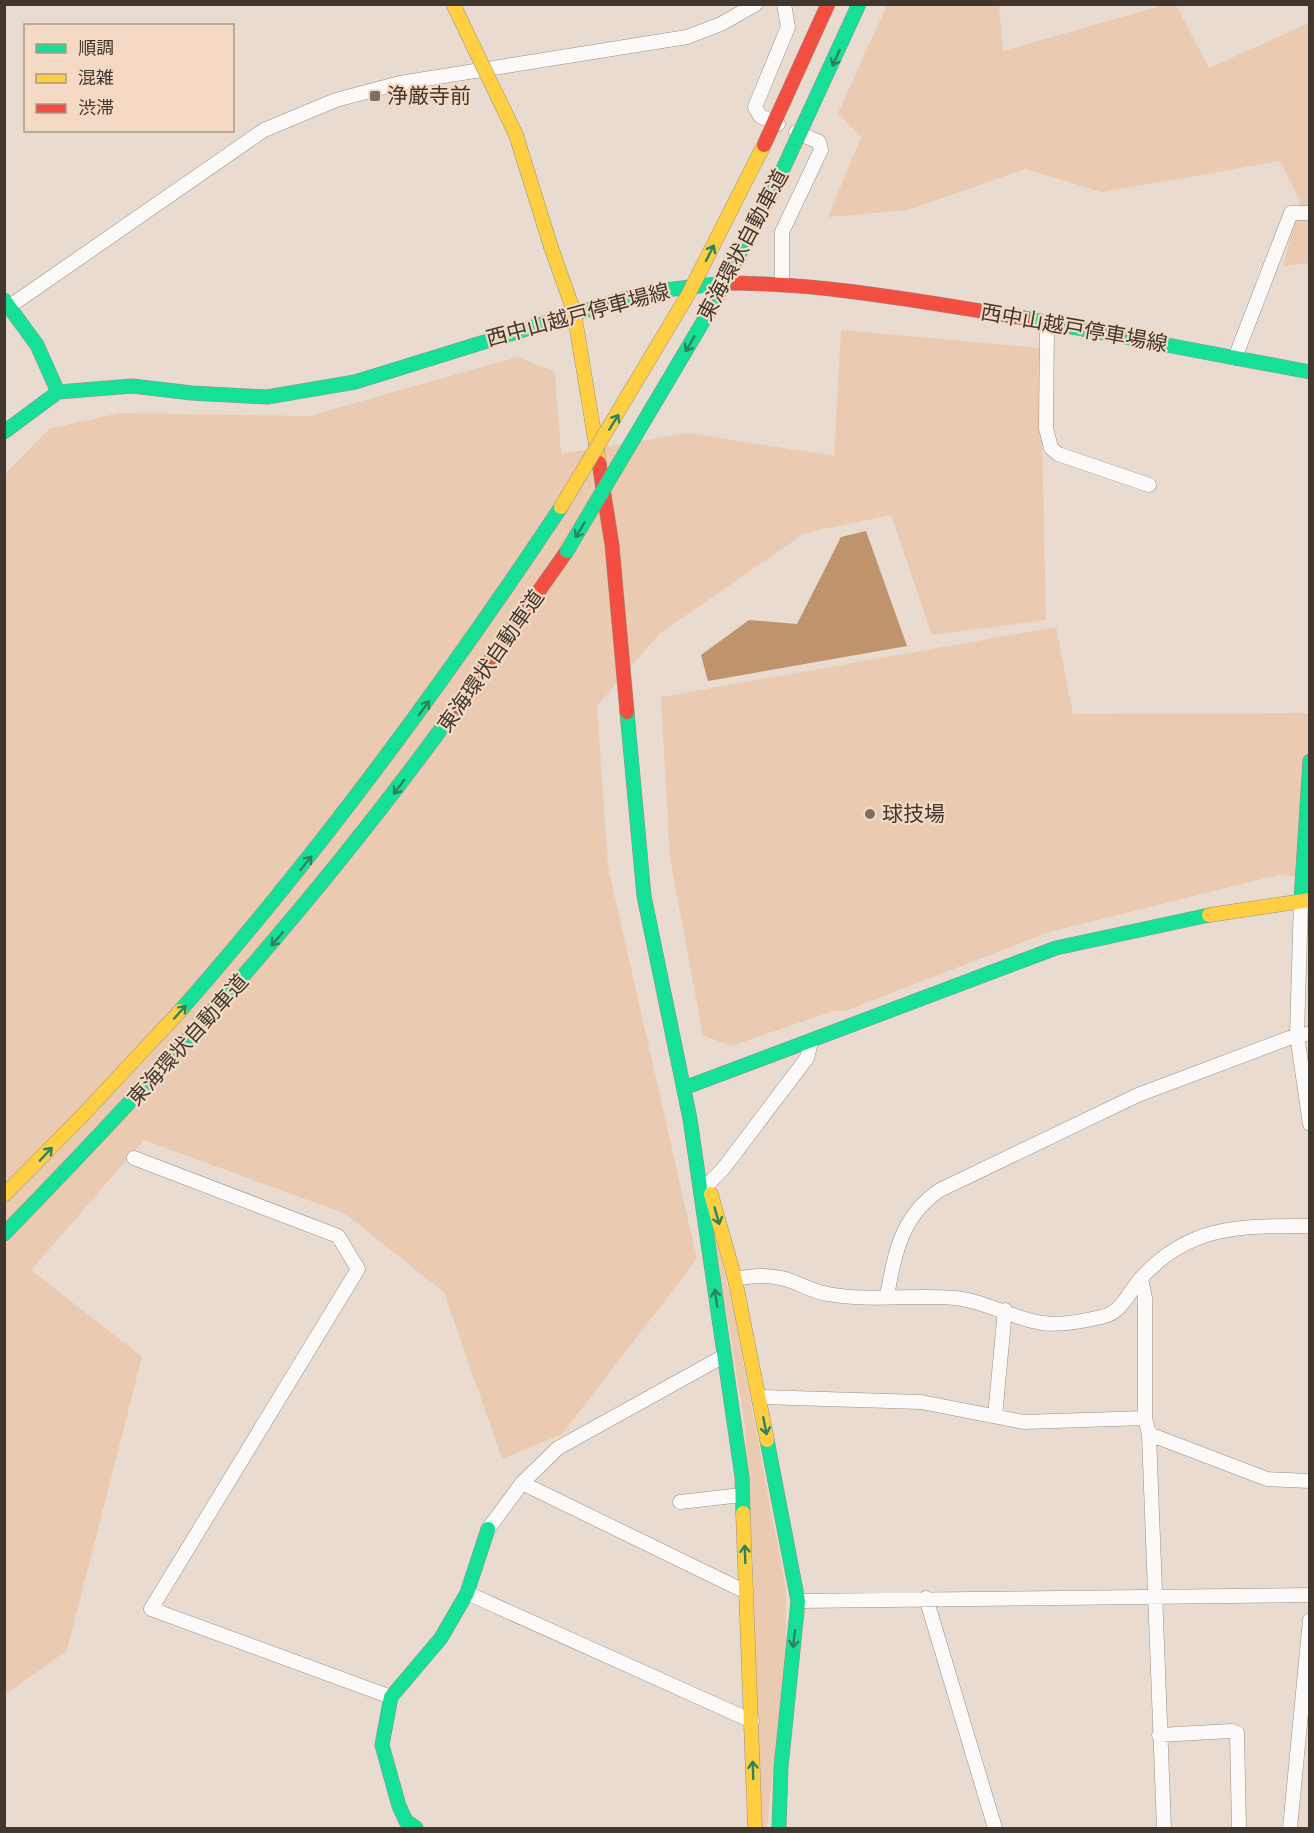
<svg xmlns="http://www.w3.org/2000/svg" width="1314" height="1833" viewBox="0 0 1314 1833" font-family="'DM Sans','Noto Sans JP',sans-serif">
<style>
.green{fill:#eacab0}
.water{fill:#bf946c}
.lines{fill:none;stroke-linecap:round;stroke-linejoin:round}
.street-casing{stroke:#9b9087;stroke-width:15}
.fast-casing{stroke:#9b9087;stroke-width:15}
.slow-casing{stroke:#9b9087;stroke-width:15}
.jam-casing{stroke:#9b9087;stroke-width:15}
.street{stroke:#fcfaf8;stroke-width:14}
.fast{stroke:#16e098;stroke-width:14}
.slow{stroke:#ffcf43;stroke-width:14}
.jam{stroke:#f24e42;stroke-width:14}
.fast-bridge-casing{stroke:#9b9087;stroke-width:15;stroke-linecap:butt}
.slow-bridge-casing{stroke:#9b9087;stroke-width:15;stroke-linecap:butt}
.jam-bridge-casing{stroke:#9b9087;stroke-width:15;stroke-linecap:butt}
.fast-bridge{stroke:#16e098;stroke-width:14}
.slow-bridge{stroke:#ffcf43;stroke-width:14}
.jam-bridge{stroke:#f24e42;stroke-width:14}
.oneway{stroke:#2e835e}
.poi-dot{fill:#7c7066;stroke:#f4dac4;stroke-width:2}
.labels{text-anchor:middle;stroke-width:4.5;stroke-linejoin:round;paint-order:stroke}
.poi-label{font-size:21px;fill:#41372e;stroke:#f4dac4;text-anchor:start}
.street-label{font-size:21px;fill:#41372e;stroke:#f4dac4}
</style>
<rect width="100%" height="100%" fill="#e9dbcf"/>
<path class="green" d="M887,5H999L1003,51L1165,5H1176L1209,68L1309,23V263L1283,266L1300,201L1280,161L1102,192L1025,169L908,210L828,217L861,137L838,113Z
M841,330L1040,348L1046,620L932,635L891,515L805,533L659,634L597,706L608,867L697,1259L562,1434L502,1459L444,1292L344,1213L144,1140L31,1270L142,1357L67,1650L5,1695V474L49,429L120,413L309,416L518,357L555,372L561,454L689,433L834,456Z
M1056,627L1073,714L1309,713V879L1282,874L1049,932L845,1011H833L731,1046L703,1035L670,858L661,697Z
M711,1216L733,1309L786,1589V1643L767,1828H760L753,1562L745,1426Z"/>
<path class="water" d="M866,531L907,646L708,681L701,655L749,620L797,624L841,537Z"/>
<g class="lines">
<defs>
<path id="street" d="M778,124L760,116L755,107L788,27L784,4
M782,283V232L821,150L819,142L796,132
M10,306L264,130L336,100L400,83L687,37L721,24L756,4
M1047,322L1046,428L1051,448L1058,454L1149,485
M1235,358L1291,213H1310
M1301,900L1297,1035L1310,1124
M134,1158L338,1236L358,1269L151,1609L391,1697
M708,1184L723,1169L807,1058L811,1042
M1141,1278L1145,1298V1418L1149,1434L1164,1828
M735,1279C752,1276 768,1274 785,1279C799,1283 813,1292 828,1294C869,1302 913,1294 955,1298C986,1301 1013,1319 1043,1323C1060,1326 1084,1321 1101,1317C1123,1313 1128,1292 1142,1277C1191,1224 1243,1226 1310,1226
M887,1296C895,1253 901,1216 940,1190L1138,1095L1297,1035L1310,1034
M759,1397L921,1402L1024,1422L1145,1418
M995,1416L1005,1310
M1149,1434L1267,1479L1310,1481
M522,1483L746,1592
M680,1502L742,1495
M488,1529L522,1483L558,1448L724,1356
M467,1593L752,1721
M926,1598L995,1828
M798,1601L1310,1595
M1159,1735L1231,1731L1237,1733L1239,1828
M1290,1828L1310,1620"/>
<path id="fast" d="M4,300L37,345L58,392
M1024,318L1310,372
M4,432L58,392L132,386L192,393L267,397L355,382L623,299L665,290L725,283
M627,712L644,896L690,1119L742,1477L743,1513
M1301,900L1310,761
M180,1011C320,852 444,683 561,507
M684,1088L1056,948L1209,915
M4,1234C166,1068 321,896 457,707
M767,1440L798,1601L781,1767L779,1828
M416,1828L406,1821L399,1806L382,1745L391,1697L441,1638L467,1593L488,1529"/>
<path id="slow" d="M551,247L574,312L599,463
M1209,915L1310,900
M711,1194L735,1279L767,1440
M4,1195L82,1116L180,1011
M743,1513L755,1828"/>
<path id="jam" d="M725,283C826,283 924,302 1024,318
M599,463L612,545L627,712
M457,707L567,551"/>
</defs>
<use href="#street" class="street-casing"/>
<use href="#fast" class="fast-casing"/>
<use href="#slow" class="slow-casing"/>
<use href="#jam" class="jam-casing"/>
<use href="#street" class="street"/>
<use href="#fast" class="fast"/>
<use href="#slow" class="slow"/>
<use href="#jam" class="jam"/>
<defs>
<path id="fast-bridge" d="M567,551L710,310L777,182L859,4"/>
<path id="slow-bridge" d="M453,4L516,135L551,247
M561,507L689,293L764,145"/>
<path id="jam-bridge" d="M764,145L828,4"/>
</defs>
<use href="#fast-bridge" class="fast-bridge-casing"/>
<use href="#slow-bridge" class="slow-bridge-casing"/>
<use href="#jam-bridge" class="jam-bridge-casing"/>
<use href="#fast-bridge" class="fast-bridge"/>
<use href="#slow-bridge" class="slow-bridge"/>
<use href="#jam-bridge" class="jam-bridge"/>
</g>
<defs><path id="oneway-shaft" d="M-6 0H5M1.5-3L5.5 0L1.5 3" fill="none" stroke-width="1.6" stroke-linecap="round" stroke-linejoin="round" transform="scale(1.5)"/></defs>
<g class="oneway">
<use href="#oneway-shaft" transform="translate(836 58) rotate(114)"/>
<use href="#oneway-shaft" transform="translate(710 253) rotate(-63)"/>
<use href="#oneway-shaft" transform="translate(690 344) rotate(120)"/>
<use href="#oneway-shaft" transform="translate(614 422) rotate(-58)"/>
<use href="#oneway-shaft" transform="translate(580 530) rotate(121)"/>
<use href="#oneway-shaft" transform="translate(424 708) rotate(-54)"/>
<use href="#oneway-shaft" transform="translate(399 787) rotate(127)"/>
<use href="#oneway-shaft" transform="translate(306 863) rotate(-51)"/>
<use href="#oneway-shaft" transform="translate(277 939) rotate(130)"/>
<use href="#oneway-shaft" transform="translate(180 1012) rotate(-48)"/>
<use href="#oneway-shaft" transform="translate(46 1154) rotate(-47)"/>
<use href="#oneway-shaft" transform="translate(717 1216) rotate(74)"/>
<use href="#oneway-shaft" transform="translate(716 1298) rotate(-98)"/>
<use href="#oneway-shaft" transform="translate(765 1426) rotate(79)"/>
<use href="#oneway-shaft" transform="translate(745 1554) rotate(-92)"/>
<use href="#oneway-shaft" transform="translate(794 1639) rotate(96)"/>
<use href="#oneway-shaft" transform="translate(753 1770) rotate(-92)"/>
</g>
<g class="poi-dot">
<rect x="369" y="90" width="12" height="12" rx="3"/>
<circle cx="870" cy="814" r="6"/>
</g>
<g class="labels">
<g class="poi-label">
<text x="387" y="103">浄厳寺前</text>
<text x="882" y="821">球技場</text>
</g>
<g class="street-label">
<text transform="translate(743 245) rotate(-62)" y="7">東海環状自動車道</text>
<text transform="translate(578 315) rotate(-15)" y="7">西中山越戸停車場線</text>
<text transform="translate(1074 328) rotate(10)" y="7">西中山越戸停車場線</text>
<text transform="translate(491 661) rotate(-55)" y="7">東海環状自動車道</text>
<text transform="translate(188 1040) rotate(-48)" y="7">東海環状自動車道</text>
</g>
</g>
<rect width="1314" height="1833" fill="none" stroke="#41372e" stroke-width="12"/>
<rect x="24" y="24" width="210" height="108" fill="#f4dac4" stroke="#ac9988" stroke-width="1.5"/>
<rect x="36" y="44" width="30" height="9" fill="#16e098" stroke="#ac9988" stroke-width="1.5"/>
<text x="78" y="54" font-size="18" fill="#41372e">順調</text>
<rect x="36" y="74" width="30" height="9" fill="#ffcf43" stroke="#ac9988" stroke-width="1.5"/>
<text x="78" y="84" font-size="18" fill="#41372e">混雑</text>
<rect x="36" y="104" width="30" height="9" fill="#f24e42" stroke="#ac9988" stroke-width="1.5"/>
<text x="78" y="114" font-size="18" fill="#41372e">渋滞</text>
</svg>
